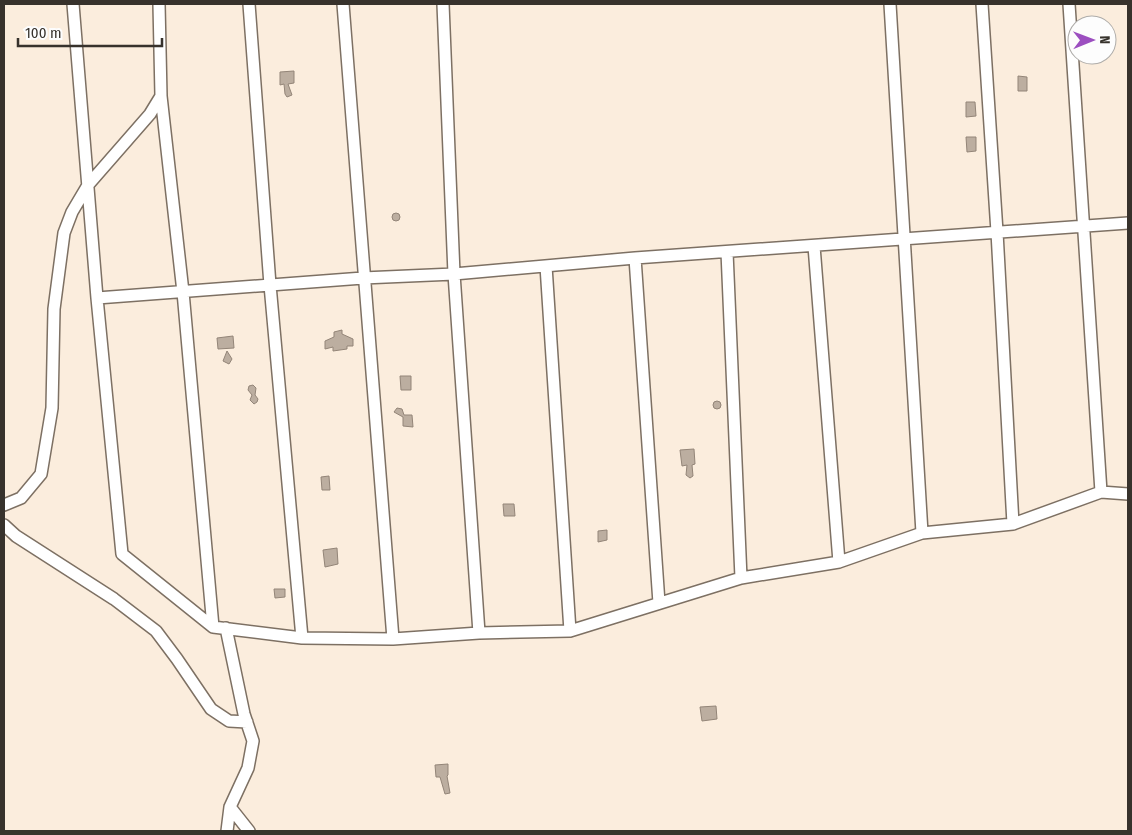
<svg xmlns="http://www.w3.org/2000/svg" width="1132" height="835" viewBox="0 0 1132 835" font-family="'Fira Sans Condensed',sans-serif">
<style>
.building{fill:#bcaea0;stroke:#938578}
.lines{fill:none;stroke-linecap:round;stroke-linejoin:round}
.street-casing{stroke:#7d7063;stroke-width:14}
.street{stroke:#fff;stroke-width:11}
</style>
<rect width="100%" height="100%" fill="#fbeddd"/>
<path class="building" d="M294,71V83L288,84L292,95L287,97L285,94L284,84L280,85V72Z
M1018,76L1027,77V91H1018Z
M966,102H975L976,116L966,117Z
M966,137H976V151L967,152Z
M392 217a4 4 0 1 1 8 0a4 4 0 1 1-8 0Z
M342,330V334L353,339V346H347V349L333,351V347L325,349V341L334,337V332Z
M233,336L234,348L218,349L217,338Z
M227,351L232,359L229,364L223,361Z
M400,376H411V390H401Z
M253,385L256,388L255,395L258,399L257,402L254,404L250,400L252,395L248,390L249,386Z
M713 405a4 4 0 1 1 8 0a4 4 0 1 1-8 0Z
M397,408L402,409L404,415H412L413,427L403,426V417L394,412Z
M694,449L695,464L692,465L693,476L690,478L686,475L687,465L682,466L680,450Z
M329,476L330,490H322L321,477Z
M503,504H514L515,516H504Z
M607,530V540L598,542V531Z
M337,548L338,564L325,567L323,550Z
M274,589H285V597L275,598Z
M716,706L717,719L702,721L700,707Z
M448,764V775L447,776L450,793L445,794L440,777H436L435,765Z"/>
<g class="lines">
<defs>
<path id="street" d="M73,4L97,298L122,554L213,627L302,638L393,639L479,633L570,631L741,578L839,562L922,533L1013,524L1101,492L1128,494
M159,4L161,96L183,292L213,627
M249,4L270,285L302,638
M343,4L393,639
M443,4L454,274L479,633
M890,4L922,533
M982,4L997,232L1013,524
M1069,4L1101,492
M814,246L839,562
M727,252L741,578
M635,258L659,603
M546,266L570,631
M97,298L363,278L454,274L635,258L1128,223
M4,505L21,498L41,474L52,408L54,309L64,233L72,212L88,185L150,114L161,96
M4,525L16,536L114,599L156,631L177,659L211,709L229,721L247,722
M226,628L244,714L253,741L248,768L230,807L227,831
M230,807L249,831"/>
</defs>
<use href="#street" class="street-casing"/>
<use href="#street" class="street"/>
</g>
<rect width="1132" height="835" fill="none" stroke="#37322c" stroke-width="10"/>
<g transform="translate(1092 40) rotate(89)"><circle r="24" fill="#fdfdfd" stroke="#aeaca9"/>
<path d="M0-4L9 19L0 12L-9 19Z" fill="#9c4fc0"/>
<text y="-8" font-size="14" font-weight="bold" text-anchor="middle" fill="#37322c">N</text>
</g>
<path d="M18 38v8h144v-8" fill="none" stroke="#37322c" stroke-width="2.5"/>
<text x="25" y="38" font-size="15" fill="#37322c" stroke="#fdfdfd" stroke-width="4" paint-order="stroke">100 m</text>
</svg>
